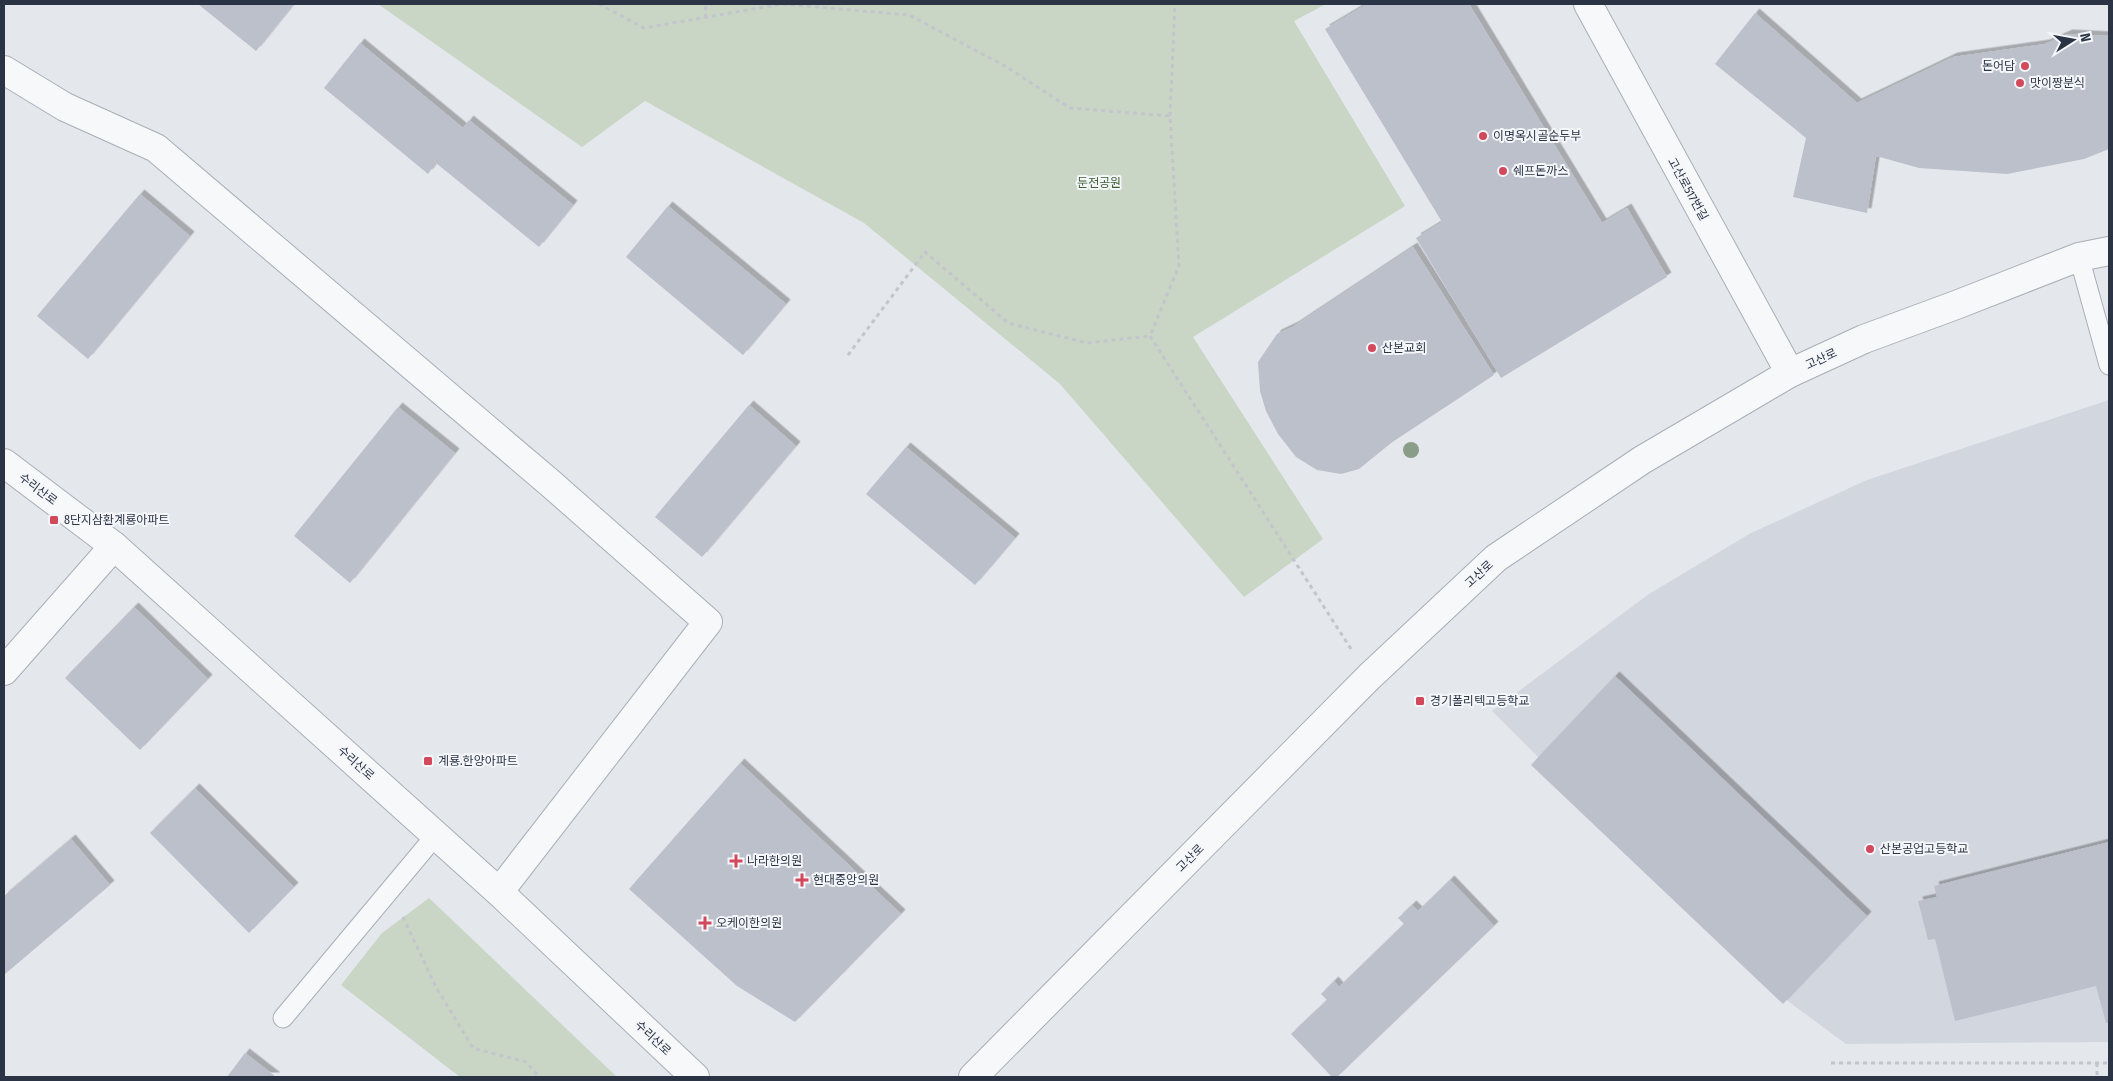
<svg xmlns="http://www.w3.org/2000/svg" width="2113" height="1081" viewBox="0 0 2113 1081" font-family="'Fira Sans Condensed','Noto Sans KR',sans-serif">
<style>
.built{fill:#d2d6de}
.green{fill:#c9d6c5}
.building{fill:#bbc0ca;filter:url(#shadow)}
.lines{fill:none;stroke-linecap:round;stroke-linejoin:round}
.service-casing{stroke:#a9aeb7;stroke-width:21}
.minor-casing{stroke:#a9aeb7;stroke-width:30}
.tertiary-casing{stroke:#a9aeb7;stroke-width:30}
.path{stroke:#c2c5cb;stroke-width:3;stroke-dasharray:4 4;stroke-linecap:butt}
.service{stroke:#f7f8fa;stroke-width:19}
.minor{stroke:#f7f8fa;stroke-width:28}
.tertiary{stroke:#f7f8fa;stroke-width:28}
.tree{fill:#899d89}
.poi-dot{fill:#d1495b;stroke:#f4f6f9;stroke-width:2}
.labels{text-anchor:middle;stroke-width:4;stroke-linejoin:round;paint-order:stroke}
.poi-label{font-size:12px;fill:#2b3445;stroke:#f4f6f9;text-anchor:start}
.park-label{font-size:12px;fill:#3f6138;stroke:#f4f6f9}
.street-label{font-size:12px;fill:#2b3445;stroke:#f4f6f9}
</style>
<defs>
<filter id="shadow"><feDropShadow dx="4.5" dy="-4.5" stdDeviation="0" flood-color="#0004"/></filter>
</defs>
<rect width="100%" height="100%" fill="#e4e7ec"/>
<path class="built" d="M2109,400V1042L1846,1044L1769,987L1492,711L1649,594L1751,533L1867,480Z"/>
<path class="green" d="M378,4H1326L1294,21L1405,206L1193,337L1323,539L1244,597L1060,384L864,223L645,101L582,147Z
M429,898L617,1077H460L341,985L382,933Z"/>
<path class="building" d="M198,4H291L293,5L256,51Z
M1367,4H1469L1602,223L1627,208L1667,277L1501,378L1416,238L1442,222L1325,29Z
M1755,13L1857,103L1953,57L2045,44L2068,34L2109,36V149L2084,159L2007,174L1919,168L1876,156L1867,213L1793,197L1806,138L1715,64Z
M360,43L463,128L469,120L573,205L539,247L436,163L428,174L324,88Z
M140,194L190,236L88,359L37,316Z
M668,206L786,304L743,355L626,257Z
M1413,247L1494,375L1391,443L1359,469L1341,474L1317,470L1296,457L1278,434L1266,411L1260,391L1258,362L1277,334L1294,326Z
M749,405L796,446L702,557L655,517Z
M398,407L455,453L350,583L294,536Z
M906,447L1015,538L975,585L866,494Z
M134,607L208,679L140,750L65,678Z
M1615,676L1867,916L1783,1004L1531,765Z
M740,763L901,914L795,1022L737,986L629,889Z
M195,788L294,887L249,933L150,833Z
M71,839L110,885L5,974L4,896Z
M2109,842V1023H2106L2096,986L1955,1021L1935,939L1928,940L1918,901L1937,897L1934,886Z
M1450,880L1494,926L1337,1077H1332L1291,1034L1327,1000L1321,994L1334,981L1339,987L1404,924L1398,918L1412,905L1418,911Z
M245,1053L276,1077H227Z"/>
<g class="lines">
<defs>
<path id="service" d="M2079,257L2109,365
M283,1018L436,835"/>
<path id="minor" d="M1588,4L1790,373
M4,70L65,107L156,148L550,483L708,622L499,892
M4,671L114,546"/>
<path id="tertiary" d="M4,463L114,546L499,892L695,1077
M973,1077L1369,677L1496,558L1642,460L1790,373L1864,339L1956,305L2079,257L2109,251"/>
</defs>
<use href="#service" class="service-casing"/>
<use href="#minor" class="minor-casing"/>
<use href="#tertiary" class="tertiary-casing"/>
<path class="path" d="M599,4L644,28L782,4L909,15L1005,66L1070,108L1170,116L1179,266L1150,336
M705,18L706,4
M1170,116L1175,4
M1150,336L1351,649
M848,355L925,252L1008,323L1087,343L1150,336
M403,917L436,987L473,1048L526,1062L539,1077
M1831,1063H2109
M2097,1063V1077"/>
<use href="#service" class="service"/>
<use href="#minor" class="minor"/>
<use href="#tertiary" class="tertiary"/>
</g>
<circle class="tree" cx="1411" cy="450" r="8"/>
<g class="poi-dot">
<circle cx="2025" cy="66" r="5"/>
<circle cx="2020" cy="83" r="5"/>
<circle cx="1483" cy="136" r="5"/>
<circle cx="1503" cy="171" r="5"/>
<circle cx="1372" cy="348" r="5"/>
<rect x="49" y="515" width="10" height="10" rx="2.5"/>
<rect x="1415" y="696" width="10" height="10" rx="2.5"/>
<rect x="423" y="756" width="10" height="10" rx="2.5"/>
<circle cx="1870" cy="849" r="5"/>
<path d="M733.5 853.5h5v5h5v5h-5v5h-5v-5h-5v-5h5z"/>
<path d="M799.5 872.5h5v5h5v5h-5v5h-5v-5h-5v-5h5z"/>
<path d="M702.5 915.5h5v5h5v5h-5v5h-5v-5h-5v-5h5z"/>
</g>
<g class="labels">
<g class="poi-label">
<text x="2015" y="70" text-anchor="end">돈어담</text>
<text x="2030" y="87">맛이짱분식</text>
<text x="1493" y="140">이명옥시골순두부</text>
<text x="1513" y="175">쉐프돈까스</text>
<text x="1382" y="352">산본교회</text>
<text x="64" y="524">8단지삼환계룡아파트</text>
<text x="1430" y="705">경기폴리텍고등학교</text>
<text x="438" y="765">계룡.한양아파트</text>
<text x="1880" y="853">산본공업고등학교</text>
<text x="747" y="865">나라한의원</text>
<text x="813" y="884">현대중앙의원</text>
<text x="716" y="927">오케이한의원</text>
</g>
<g class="park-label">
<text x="1099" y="187">둔전공원</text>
</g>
<g class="street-label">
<text transform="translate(1688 189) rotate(61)" y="4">고산로517번길</text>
<text transform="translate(1821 359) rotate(-25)" y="4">고산로</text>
<text transform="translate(38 489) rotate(37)" y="4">수리산로</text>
<text transform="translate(1479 574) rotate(-43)" y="4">고산로</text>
<text transform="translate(356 763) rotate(42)" y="4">수리산로</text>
<text transform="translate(1190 858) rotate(-45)" y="4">고산로</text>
<text transform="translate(653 1038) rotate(43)" y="4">수리산로</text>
</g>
</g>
<rect width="2113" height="1081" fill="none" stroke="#2b3445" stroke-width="10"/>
<g transform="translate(2073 40) rotate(79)" stroke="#f4f6f9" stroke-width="4" paint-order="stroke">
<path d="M0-4L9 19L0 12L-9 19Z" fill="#2b3445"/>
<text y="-8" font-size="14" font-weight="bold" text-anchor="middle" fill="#2b3445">N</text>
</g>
</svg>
